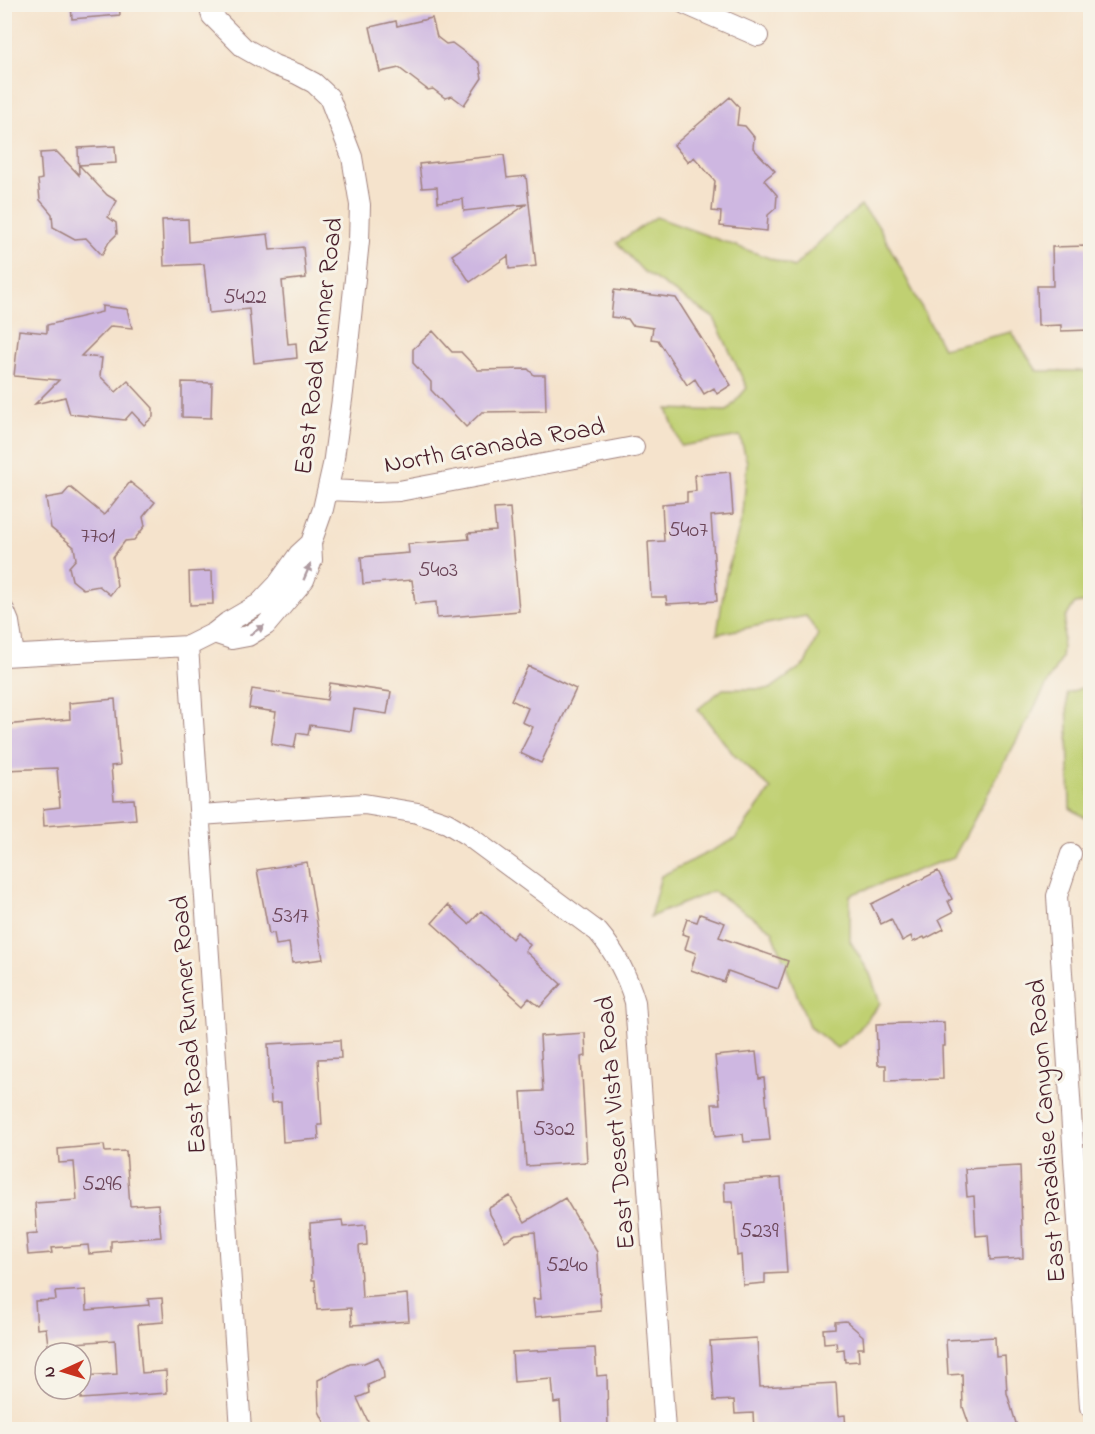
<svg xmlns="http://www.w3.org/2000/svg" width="1095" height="1434" viewBox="0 0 1095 1434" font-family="'Indie Flower',sans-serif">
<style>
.green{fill:#c0d072;stroke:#85784e;stroke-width:1.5}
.building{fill:#ceb7e1}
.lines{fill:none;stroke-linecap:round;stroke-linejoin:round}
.street-casing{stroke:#a0817c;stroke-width:22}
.street{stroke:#fff;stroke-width:20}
.oneway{fill:#ae9aa0}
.labels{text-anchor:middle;stroke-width:6;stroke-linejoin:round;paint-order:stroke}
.number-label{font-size:22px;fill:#6b4558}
.street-label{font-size:26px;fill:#4a1f2b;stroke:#f7f3e8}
</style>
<rect width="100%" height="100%" fill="#f7f3e8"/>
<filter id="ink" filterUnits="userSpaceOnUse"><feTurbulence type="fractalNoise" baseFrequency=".0167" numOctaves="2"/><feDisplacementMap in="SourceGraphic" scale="12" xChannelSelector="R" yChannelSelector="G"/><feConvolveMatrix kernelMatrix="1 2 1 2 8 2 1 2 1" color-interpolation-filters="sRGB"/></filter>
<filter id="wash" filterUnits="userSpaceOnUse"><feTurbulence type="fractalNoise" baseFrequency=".008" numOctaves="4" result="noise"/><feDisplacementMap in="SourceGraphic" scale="24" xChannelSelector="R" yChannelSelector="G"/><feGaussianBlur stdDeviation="1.35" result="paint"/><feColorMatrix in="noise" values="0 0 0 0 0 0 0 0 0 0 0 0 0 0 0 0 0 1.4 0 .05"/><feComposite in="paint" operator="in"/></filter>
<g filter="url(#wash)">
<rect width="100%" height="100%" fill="#f5e3cc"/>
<path class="green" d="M861,206L878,225L943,348L1012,332L1037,371H1090V602L1074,604L1065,619L1061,658L954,857L850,895V941L870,974L880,1003L857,1032L837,1048L809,1026L772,930L713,891L650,917L661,876L735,839L771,789L734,755L698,709L723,689H770L805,664L818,634L806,616L717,634L726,576L743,514L747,462L740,436L681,446L667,409L727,411L747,388L714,318L643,271L617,243L656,217L794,267L836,226Z
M1090,685V821L1070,808L1067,693Z"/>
<g id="blocks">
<path class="building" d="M71,4H119L120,15L72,19Z
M432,18L437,37L446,44L452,43L479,63L482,78L464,105L452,96L445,98L433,89L428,90L399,68L380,72L370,27L396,21L397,26Z
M730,97L739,107L737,125L745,126L754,137L753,148L775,171L764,180L777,195L776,208L768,215L767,231L720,226L721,212L712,211L715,181L694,157L688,162L674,145Z
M115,146L116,163L79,165L107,195L117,201L108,217L116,223L117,234L109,242L102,255L86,238L75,239L53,227L52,214L40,200L38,180L42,179L40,153L57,152L79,175L78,148Z
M504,155L507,178L526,176L536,266L509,269L508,256L470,282L452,255L527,204L464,211L463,199L438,202L437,187L422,188L419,164Z
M188,219L189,242L268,234L270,250L303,247L306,278L282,281L288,344L296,343L297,358L254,363L249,309L209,313L204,264L164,266L162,220Z
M1087,246V258L1090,257V330L1061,331V325L1038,326L1037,286H1053L1052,247Z
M614,290L676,298L731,385L717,394L714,388L704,394L695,379L687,385L658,340L651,339L653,328L632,325L628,319L611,317Z
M102,306L127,309L132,328L111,326L81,356L102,358L100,376L116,392L128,381L153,408V417L144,425L132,412L125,420L70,414L65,397L35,404L59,380L14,376L19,330L47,333V325L102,312Z
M433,331L452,352H461L478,370L528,369L534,375H545L546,411L482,412L466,427L431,390V382L413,363V349Z
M182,382L212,383L211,418L182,417Z
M730,472L733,514L711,516L717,601L667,604L666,597H651L648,542L664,541L662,504L687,502V492L696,491L695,475Z
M130,482L155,502L143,517L145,526L134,540L125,541L113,557L117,586L110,595L99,586L83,589L72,580L69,567L76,559L74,547L51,528L46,498L63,495L70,487L104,515Z
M510,508L519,611L437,618L436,602L415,604L412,580L363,584L361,557L409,553L408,544L469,539L468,533L496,531L494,509Z
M212,571L213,604L190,605L189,572Z
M528,666L576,689L541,763L520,753L533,727L522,722L528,708L511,700Z
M330,683L391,692L387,714L354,709L351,731L310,725L308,735L297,733L294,748L271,744L276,712L249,708L252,689L327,700Z
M115,699L120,765L111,766L114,800L134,799L136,819L44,826L43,809L60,807L57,768L4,770V725L70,719L69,703Z
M307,862L323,959L292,963L289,943L276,945L274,933L269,934L257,870Z
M938,871L952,899L948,901L953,912L939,919L944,929L925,939L924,937L913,942L911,936L902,941L891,919L881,924L871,904Z
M448,905L469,924L481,911L512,939L517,932L530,945L525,951L561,984L540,1007L529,998L523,1005L432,923Z
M700,914L725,923L719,937L788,961L778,989L728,971L724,982L691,970L696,953L685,949L689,936L682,934L687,919L697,922Z
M944,1022L945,1046H942L943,1079L886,1081V1065H878L876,1024Z
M585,1033L586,1056L581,1057L587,1162L526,1166L521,1092L543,1091L540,1036Z
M340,1040L341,1058L318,1059L322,1125H318L319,1139L283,1142L281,1102L271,1103L268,1044Z
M756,1052L759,1079L764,1078L770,1140L744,1142L743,1134L715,1137L712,1104H720L715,1056Z
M104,1145L105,1152L126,1151L130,1206L158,1204L161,1237L111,1241V1252L89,1254L88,1245L51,1248L52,1253L28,1255L26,1234L37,1233L35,1203L77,1200L74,1162L59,1163L58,1149Z
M1020,1166L1023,1258L990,1260L988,1235L976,1236L974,1196L967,1197L965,1169Z
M781,1178L787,1273L765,1274V1283L743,1285L741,1255L737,1256L733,1202H725L724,1182Z
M510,1196L525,1222L565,1198L597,1252L601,1311L535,1317L533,1299H541L535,1232L516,1234L505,1241L490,1214L489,1208Z
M342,1220L343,1227L366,1225L367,1245L359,1246L362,1298L407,1294L409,1321L352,1325L351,1308L317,1310L315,1280H312L310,1223Z
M86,1290L87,1310L149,1305L148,1299L162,1298L164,1322L138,1324L142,1373L166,1371L167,1393L81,1399V1376L117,1374L115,1340L48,1345L46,1328L37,1329L35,1301L56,1300L55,1292Z
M846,1321L863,1336L864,1348H858L859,1361L845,1362L844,1349L837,1350L836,1342L824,1343L823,1329L835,1328V1322Z
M995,1337L996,1357L1005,1356L1007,1393L1018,1430H971L963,1407L962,1374L948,1375L946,1340Z
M757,1338L760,1387L836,1383L838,1416L845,1415L846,1430H754L753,1413L735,1414L734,1400L714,1401L710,1341Z
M595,1348L597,1376L607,1375L608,1430H562L560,1402L554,1403L552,1379L514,1382L512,1352Z
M378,1357L383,1368L384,1378L368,1385L369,1393L357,1398L372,1430H328L319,1411L318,1380L350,1364L364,1363Z"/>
</g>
</g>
<g filter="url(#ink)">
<use href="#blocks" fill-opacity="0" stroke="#a0817c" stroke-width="1.5"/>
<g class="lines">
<defs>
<path id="street" d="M209,4L212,16L244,48L274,65L297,74L314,83L329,97L352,157L360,205L359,241L343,392L333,465L323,509L311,543L312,560L304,580L266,625L248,636L232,639L214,633
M685,4L758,36
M328,490L375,492L399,491L634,447
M4,610L9,622L14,655
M188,646L241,1430
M4,656L188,646L214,633L228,622L259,604L277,585L299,554L311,543
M200,815L364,804L418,813L447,823L467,835L598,932C616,953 627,975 635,1002L665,1430
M1071,854L1057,896L1090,1407"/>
</defs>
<use href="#street" class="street-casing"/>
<use href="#street" class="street"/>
</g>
<defs><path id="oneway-solid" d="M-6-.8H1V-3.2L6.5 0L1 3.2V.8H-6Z" transform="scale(1.5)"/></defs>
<g class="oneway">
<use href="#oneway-solid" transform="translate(307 572) rotate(-67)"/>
<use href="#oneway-solid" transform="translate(257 630) rotate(-33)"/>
</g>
</g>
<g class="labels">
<g class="number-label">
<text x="245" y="303">5422</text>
<text x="688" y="536">5407</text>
<text x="98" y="542">7701</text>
<text x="438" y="576">5403</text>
<text x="290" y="922">5317</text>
<text x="554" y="1135">5302</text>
<text x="102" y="1190">5296</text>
<text x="759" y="1237">5239</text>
<text x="567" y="1271">5240</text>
</g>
<g class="street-label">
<text transform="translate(317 346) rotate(-83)" y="9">East Road Runner Road</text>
<text transform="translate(494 444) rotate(-10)" y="9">North Granada Road</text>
<text transform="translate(187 1025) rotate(-94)" y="9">East Road Runner Road</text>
<text transform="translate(614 1123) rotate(-95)" y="9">East Desert Vista Road</text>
<text transform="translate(1045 1131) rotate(-94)" y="9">East Paradise Canyon Road</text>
</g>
</g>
<rect width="1095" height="1434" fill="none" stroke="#f7f3e8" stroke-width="24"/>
<g transform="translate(63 1371) rotate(266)"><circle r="28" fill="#f7f3e8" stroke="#b29e9c" stroke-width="1.5"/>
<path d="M0-4.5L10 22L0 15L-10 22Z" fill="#c8321e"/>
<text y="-9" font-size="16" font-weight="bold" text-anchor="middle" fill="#4a1f2b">N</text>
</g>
</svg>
